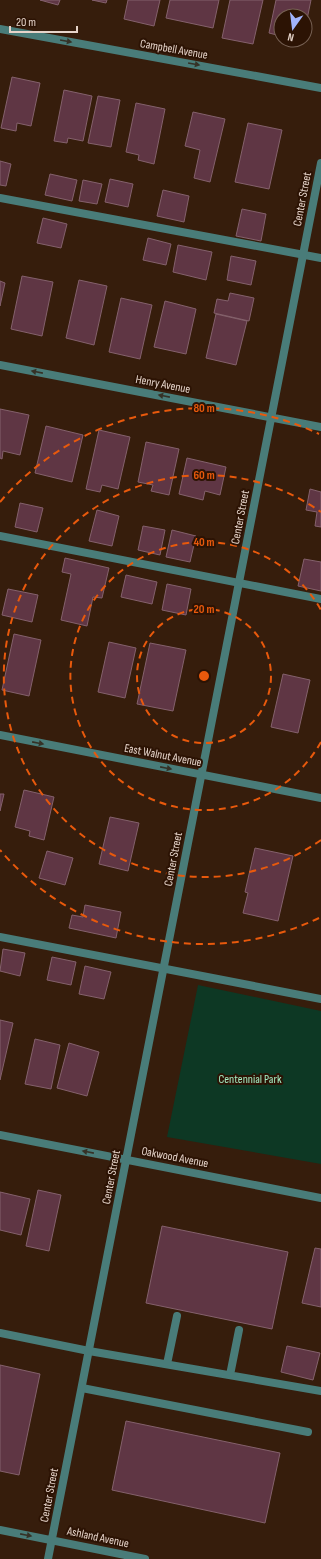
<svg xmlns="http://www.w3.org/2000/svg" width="321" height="1559" viewBox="0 0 321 1559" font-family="'Sofia Sans Condensed',sans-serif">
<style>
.green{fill:#0d3824}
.building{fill:#5f3644;stroke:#84616c}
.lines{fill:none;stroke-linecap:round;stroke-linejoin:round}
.service{stroke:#497c79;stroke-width:8}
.minor{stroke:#497c79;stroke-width:8}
.oneway{fill:#353227}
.ring{fill:none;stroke:#e8590c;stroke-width:2;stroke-dasharray:7 5}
.labels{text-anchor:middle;stroke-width:4;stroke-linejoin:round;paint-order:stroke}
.street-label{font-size:12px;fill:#e6d4ca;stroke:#2c1304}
.park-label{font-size:12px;fill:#a5eec5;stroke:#2c1304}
.centre{fill:#e8590c;stroke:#2c1304;stroke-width:2}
.ring-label{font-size:12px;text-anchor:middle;font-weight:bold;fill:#e8590c;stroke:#2c1304;stroke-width:4;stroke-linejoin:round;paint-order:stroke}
</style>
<rect width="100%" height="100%" fill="#361d0c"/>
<path class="green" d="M198,985L321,1011V1164L167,1137Z"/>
<path class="building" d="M40,0H60L58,5Z
M92,0H107L106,3Z
M128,0H160L154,26L124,19Z
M170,0H219L213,28L166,18Z
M230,0H263L253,44L222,38Z
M276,0H311L305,29V16H281V36L269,33Z
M12,77L40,83L31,126L17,123L16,131L1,128Z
M64,90L92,96L83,141L68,138L67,143L54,141Z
M98,96L120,100L111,147L88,143Z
M136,103L165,109L154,164L138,160L139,155L126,152Z
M193,112L225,119L210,182L194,178L200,150L185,146Z
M248,123L282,130L269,189L235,182Z
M0,161L11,164L6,186L0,185Z
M50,174L77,180L72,201L45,195Z
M110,179L133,184L128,207L105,202Z
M83,180L102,184L97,204L79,201Z
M163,190L189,196L184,222L157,216Z
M242,209L266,214L261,241L236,236Z
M43,218L67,224L61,248L37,243Z
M148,238L171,244L166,265L143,260Z
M178,245L212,252L206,280L173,272Z
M231,256L256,261L251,285L227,280Z
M22,276L53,282L42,336L11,329Z
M79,280L107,286L94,345L66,338Z
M0,281L5,283L0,306Z
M230,293L254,298L249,321L214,313L217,299L228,301Z
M121,298L152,305L140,359L109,352Z
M165,301L196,309L186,354L154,347Z
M216,314L247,321L236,365L206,358Z
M0,409L29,415L20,455L3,451L2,459L0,458Z
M46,426L83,435L72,482L35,473Z
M99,430L130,437L118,489L102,485L100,492L86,489Z
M146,442L179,449L169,495L151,491L153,485L138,482Z
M187,458L226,467L220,495L205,491L203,500L179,494Z
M310,489L321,492V527L315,526L317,512L306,510Z
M20,503L43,508L37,532L15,527Z
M97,510L119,516L112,546L89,541Z
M143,526L165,530L160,555L138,550Z
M172,530L196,536L190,562L166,557Z
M65,558L109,568L102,598L93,597L87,626L61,620L71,574L62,572Z
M304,559L321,562V591L298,586Z
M126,575L157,582L152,604L121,597Z
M167,584L191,589L186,615L162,610Z
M8,589L38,595L32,622L2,615Z
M14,634L41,640L29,696L2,690Z
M109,642L136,648L125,698L98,692Z
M150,643L186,650L173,711L137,704Z
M283,674L310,680L298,733L271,727Z
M24,790L54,797L44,840L29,836L30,831L15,827Z
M0,794H4L0,811Z
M110,817L139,823L128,871L99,864Z
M255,848L293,856L278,921L243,913L248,893L245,892Z
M47,851L73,858L65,885L39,878Z
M85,905L121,912L116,938L69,928L72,915L83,917Z
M3,949L25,953L20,976L0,971Z
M52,957L76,962L71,985L47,980Z
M85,966L111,972L104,999L79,994Z
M0,1020L13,1023L0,1080Z
M35,1039L60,1045L51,1089L25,1084Z
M69,1043L99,1052L87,1096L57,1088Z
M38,1190L61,1195L49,1251L26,1246Z
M0,1192L30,1199L21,1235L0,1230Z
M162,1226L288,1252L272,1329L146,1303Z
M315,1248L321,1249V1307L302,1303Z
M287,1346L320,1353L313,1380L281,1372Z
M0,1365L40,1374L19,1475L0,1471Z
M126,1421L280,1453L265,1523L112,1490Z"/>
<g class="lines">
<path class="service" d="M0,198L321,258
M0,536L321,599
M0,937L321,999
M0,1333L89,1351L321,1391
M167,1364L177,1316
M230,1375L239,1330
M82,1388L308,1432"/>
<path class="minor" d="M0,29L321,88
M0,365L321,427
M0,735L321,798
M0,1135L321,1198
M0,1530L145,1559
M48,1559L321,163"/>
</g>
<defs><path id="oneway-solid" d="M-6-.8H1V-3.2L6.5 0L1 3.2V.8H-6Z"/></defs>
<g class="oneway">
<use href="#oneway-solid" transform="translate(66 41) rotate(10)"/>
<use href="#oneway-solid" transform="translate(194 64) rotate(10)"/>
<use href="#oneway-solid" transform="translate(37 372) rotate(-169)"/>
<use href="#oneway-solid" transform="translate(164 396) rotate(-169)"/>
<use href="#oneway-solid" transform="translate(38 743) rotate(11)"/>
<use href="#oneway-solid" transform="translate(166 768) rotate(11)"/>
<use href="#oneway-solid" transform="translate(88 1152) rotate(-169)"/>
<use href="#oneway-solid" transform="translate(26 1535) rotate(11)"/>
</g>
<g class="ring">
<circle cx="204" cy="676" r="67"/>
<path d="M321 742A134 134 0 1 1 321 610"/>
<path d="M321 840A201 201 0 1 1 321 512"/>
<path d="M319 918A268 268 0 0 1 0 850M0 502A268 268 0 0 1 319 434"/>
</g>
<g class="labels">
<g class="street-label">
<text transform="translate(174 49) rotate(10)" y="4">Campbell Avenue</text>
<text transform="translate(302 199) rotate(-79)" y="4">Center Street</text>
<text transform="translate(163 384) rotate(11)" y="4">Henry Avenue</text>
<text transform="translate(240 517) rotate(-79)" y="4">Center Street</text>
<text transform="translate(163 755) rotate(11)" y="4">East Walnut Avenue</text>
<text transform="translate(173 859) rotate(-79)" y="4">Center Street</text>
<text transform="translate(175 1157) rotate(11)" y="4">Oakwood Avenue</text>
<text transform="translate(111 1177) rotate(-79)" y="4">Center Street</text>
<text transform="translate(49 1495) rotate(-79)" y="4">Center Street</text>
<text transform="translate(98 1537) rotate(12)" y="4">Ashland Avenue</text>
</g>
<g class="park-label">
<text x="250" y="1083">Centennial Park</text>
</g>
</g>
<circle cx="204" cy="676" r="6" class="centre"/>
<g class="ring-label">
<text x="204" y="412">80 m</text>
<text x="204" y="479">60 m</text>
<text x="204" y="546">40 m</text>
<text x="204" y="613">20 m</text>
</g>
<g transform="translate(293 28) rotate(194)"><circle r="19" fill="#2c1304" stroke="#766053"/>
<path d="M0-3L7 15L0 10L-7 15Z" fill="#a1b3fd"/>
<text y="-6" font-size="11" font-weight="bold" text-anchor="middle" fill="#e6d4ca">N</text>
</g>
<path d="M10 26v6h67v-6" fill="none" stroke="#e6d4ca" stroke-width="2"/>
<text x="16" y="26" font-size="12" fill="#e6d4ca" stroke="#2c1304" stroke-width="3" paint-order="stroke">20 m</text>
</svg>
